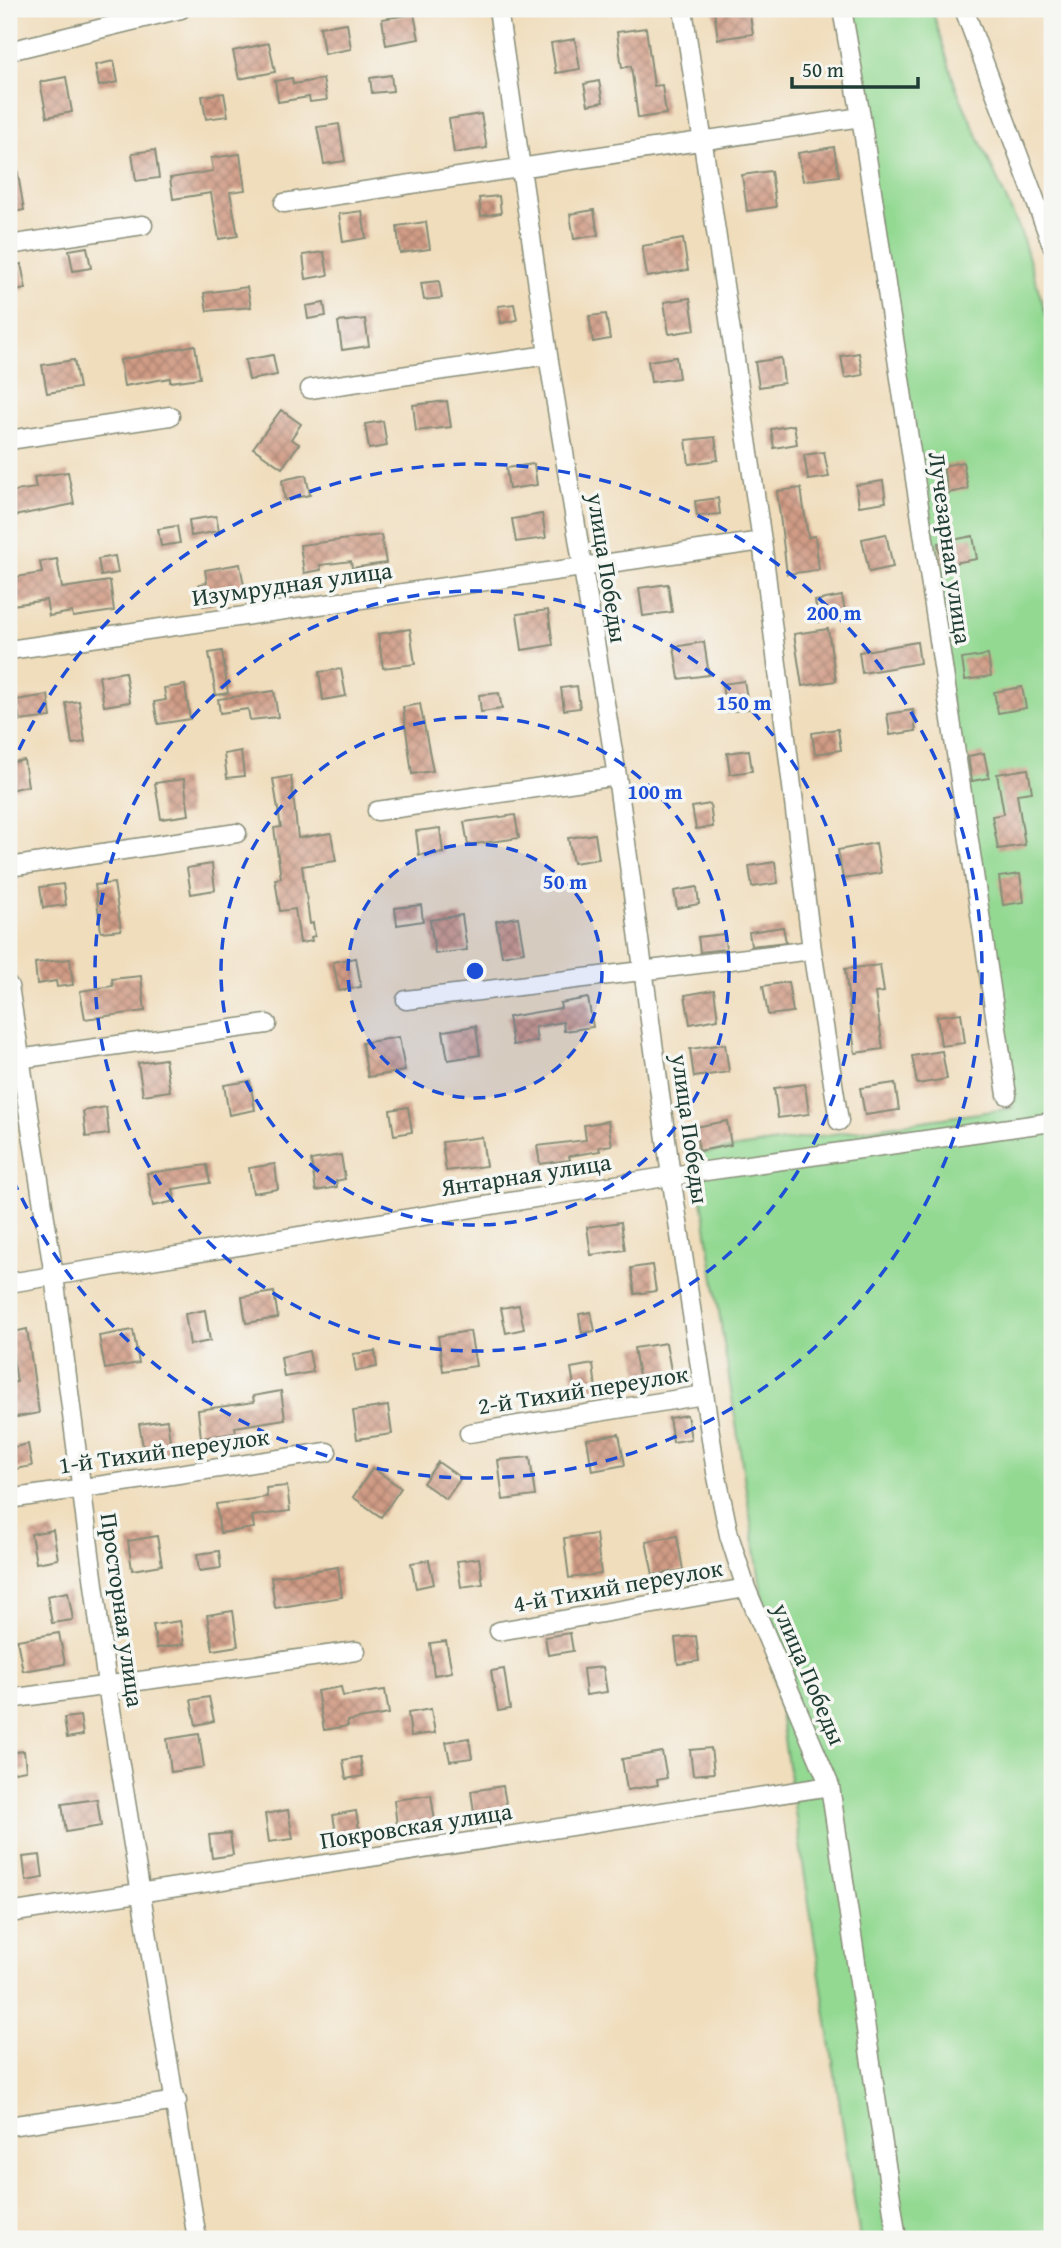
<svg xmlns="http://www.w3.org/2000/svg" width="1061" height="2248" viewBox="0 0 1061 2248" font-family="'Gentium Book Plus',serif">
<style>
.green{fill:#93d992;stroke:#598b63;stroke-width:2}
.building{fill:url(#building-cross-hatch)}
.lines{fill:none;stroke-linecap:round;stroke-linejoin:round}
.minor-casing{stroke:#888d78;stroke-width:21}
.minor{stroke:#fff;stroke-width:18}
.ring{fill:none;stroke:#1d4ed8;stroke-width:3.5;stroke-dasharray:12 9}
.labels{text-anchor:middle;stroke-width:7;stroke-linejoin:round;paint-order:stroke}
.street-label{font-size:24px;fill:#1f3d34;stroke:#f6f6f2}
.centre{fill:#1d4ed8;stroke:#f6f6f2;stroke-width:3.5}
.ring-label{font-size:21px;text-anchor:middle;font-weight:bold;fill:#1d4ed8;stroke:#f6f6f2;stroke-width:7;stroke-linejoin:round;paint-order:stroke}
</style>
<defs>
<pattern id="building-cross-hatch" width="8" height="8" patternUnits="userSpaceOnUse" patternTransform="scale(1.75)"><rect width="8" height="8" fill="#d19c86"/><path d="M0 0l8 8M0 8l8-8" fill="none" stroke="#a9806e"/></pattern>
</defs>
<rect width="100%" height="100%" fill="#f6f6f2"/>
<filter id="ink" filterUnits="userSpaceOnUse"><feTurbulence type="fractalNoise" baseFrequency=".0143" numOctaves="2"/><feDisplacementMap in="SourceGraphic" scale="14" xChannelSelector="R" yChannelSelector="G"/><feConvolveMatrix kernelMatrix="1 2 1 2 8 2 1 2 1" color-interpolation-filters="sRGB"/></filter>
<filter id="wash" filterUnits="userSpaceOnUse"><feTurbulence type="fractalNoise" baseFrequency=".00686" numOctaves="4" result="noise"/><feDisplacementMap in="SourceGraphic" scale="28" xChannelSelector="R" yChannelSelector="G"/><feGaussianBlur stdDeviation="1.57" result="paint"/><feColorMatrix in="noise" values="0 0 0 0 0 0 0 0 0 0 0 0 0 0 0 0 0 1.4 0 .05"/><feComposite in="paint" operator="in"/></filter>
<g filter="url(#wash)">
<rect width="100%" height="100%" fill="#f0ddbc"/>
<path class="green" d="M844,9H932L956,88L1020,230L1052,334V2239H860L695,1154L1013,1108Z"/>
<g id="blocks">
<path class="building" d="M749,9L753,34L718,39L714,10Z
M414,14L419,39L386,45L382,19Z
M347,23L351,49L324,54L320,27Z
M646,28L654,86L662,85L666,114L638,118L631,66L622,68L617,32Z
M575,39L580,69L556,73L551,43Z
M269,43L275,72L239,79L233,51Z
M114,61L118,82L99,86L95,65Z
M391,75L393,91L372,93L370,78Z
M66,77L72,112L47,117L40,82Z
M292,78L293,84L323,79L327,100L310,102L309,97L278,102L275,81Z
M599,81L603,102L588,105L584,84Z
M224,93L228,116L206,119L202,96Z
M481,114L487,148L454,153L449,119Z
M339,124L345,161L324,164L317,127Z
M834,147L839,176L803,181L798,153Z
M155,150L159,178L136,181L132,153Z
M240,154L245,190L230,192L238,236L219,239L211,193L173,199L170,178L213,171L211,158Z
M9,162H16L24,210L9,213Z
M771,171L776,207L747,211L742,175Z
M499,196L501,213L481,216L479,198Z
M594,210L598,235L574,239L570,214Z
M362,211L366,238L343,242L339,214Z
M426,222L430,249L400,253L397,226Z
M683,239L688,270L647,277L642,246Z
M87,247L91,268L73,271L69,250Z
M324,252L328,275L306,279L303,255Z
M21,264L26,289L9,292V266Z
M439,281L442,298L424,300L421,283Z
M247,287L251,307L207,311L204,293Z
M690,298L695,330L669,334L664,302Z
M324,303L326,316L308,319L306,306Z
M514,304L517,320L501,323L498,306Z
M606,314L610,339L593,342L589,316Z
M365,319L369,346L342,350L338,322Z
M195,345L200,378L170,382V378L124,386L120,360Z
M859,353L863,375L845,378L841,356Z
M273,355L277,375L249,380L245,360Z
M676,357L679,378L651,382L648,361Z
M781,358L784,383L759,387L755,362Z
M74,360L79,388L47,393L42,365Z
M447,401L451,427L416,431L413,405Z
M281,410L301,424L291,439L299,444L282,468L253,448Z
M383,421L387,446L369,449L365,424Z
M794,425L797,444L774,448L771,429Z
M715,437L718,460L689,464L686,440Z
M824,452L829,477L808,480L804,455Z
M963,462L968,489L948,493L943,466Z
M534,464L537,485L509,489L506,468Z
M68,472L74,504L9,517V492L36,488L34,477Z
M306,475L310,495L285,500L282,480Z
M883,481L886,502L859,506L856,485Z
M801,488L808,537L815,536L819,570L787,574L777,491Z
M718,498L720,514L697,516L695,501Z
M542,514L546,538L516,542L512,519Z
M216,516L219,531L191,536L189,520Z
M177,526L180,543L161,546L158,529Z
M886,534L893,567L869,572L862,539Z
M381,535L386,563L352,568L351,561L320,565L321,570L304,573L300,545Z
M973,536L977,559L942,565L938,543Z
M115,556L118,573L101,576L98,559Z
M57,559L62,588L110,581L114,611L73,617L72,612L49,616L46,600L12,605L9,578L42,573L40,562Z
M240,564L245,591L221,595L222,602L203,606L199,584L207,583L205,570Z
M668,584L672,612L643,616L639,588Z
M842,596L846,617L819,622L815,601Z
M548,610L553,645L522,650L517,614Z
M410,629L415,664L383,668L378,634Z
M828,629L836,681L802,686L794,634Z
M704,642L709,675L679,679L674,647Z
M917,642L920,663L862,673L859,652Z
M222,651L228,693L216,695L209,653Z
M988,655L991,676L965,680L962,659Z
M341,669L346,696L323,700L319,672Z
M125,672L130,702L104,706L99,676Z
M744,681L749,709L726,712L722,684Z
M185,685L190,719L158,724L154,702L166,700L164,688Z
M577,686L580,708L564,710L561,688Z
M1022,687L1026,708L998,713L994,692Z
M274,691L278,717L250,720L248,709L220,713L218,699Z
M499,693L502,709L481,712L479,695Z
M48,695L51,717L20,721L16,700Z
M79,701L85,742L72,744L66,703Z
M420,704L433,771L412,774L403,707Z
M913,710L916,731L890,735L887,714Z
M838,729L841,750L815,754L812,733Z
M749,750L752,771L730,774L727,753Z
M241,751L244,776L227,778L224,754Z
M984,753L989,778L972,781L968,756Z
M24,760L28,786L9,790V763Z
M1028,769L1032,792L1017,794L1025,845L998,849L992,816L1004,814L997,774Z
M291,776L298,838L331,833L336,861L302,866L310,924L313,923L315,936L311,937L312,941L300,943L295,909L280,911L275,879L281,878L274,828L281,827L273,779Z
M184,779L189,815L161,819L155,783Z
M710,804L713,827L696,829L692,807Z
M515,815L519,838L468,845L464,822Z
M440,828L443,853L419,855L416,831Z
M595,834L599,859L573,863L568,838Z
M876,843L881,873L843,879L838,850Z
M775,862L778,883L752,887L749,866Z
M212,864L215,890L191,894L187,868Z
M1020,874L1024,902L1003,905L999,877Z
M114,883L121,930L101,932L95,885Z
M63,884L66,905L43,908L40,887Z
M697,887L699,904L677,908L674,891Z
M421,905L423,921L397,925L395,908Z
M462,915L467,950L435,954L430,920Z
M518,917L524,952L502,956L496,921Z
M783,927L786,942L751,946L749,932Z
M724,934L726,949L700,952L698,937Z
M356,958L361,987L339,991L333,962Z
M70,959L73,985L57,987L56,981L37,984L35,963Z
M880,965L884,992L875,993L883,1049L855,1053L845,969Z
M141,976L145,1011L85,1019L80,991L113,986L112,979Z
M788,982L793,1012L768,1015L763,986Z
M714,990L718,1019L690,1024L685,995Z
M588,998L593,1027L564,1031L563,1022L535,1027L537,1041L513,1045L508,1017L561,1008L560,1003Z
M961,1013L965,1043L941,1046L937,1016Z
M476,1026L480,1055L448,1060L443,1031Z
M399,1037L405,1071L368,1077L362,1043Z
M725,1044L729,1072L694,1077L690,1049Z
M942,1051L947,1079L917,1084L912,1056Z
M165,1059L170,1091L143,1095L138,1063Z
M250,1081L255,1110L229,1115L224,1085Z
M895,1083L899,1110L865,1115L860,1088Z
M805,1084L809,1114L778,1118L774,1088Z
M106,1107L109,1134L86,1137L83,1111Z
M408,1107L412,1132L394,1135L390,1110Z
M608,1121L612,1145L599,1147L600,1151L569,1156L570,1160L540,1164L537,1146L586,1140L584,1125Z
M727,1121L731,1145L699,1151L695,1127Z
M482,1137L486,1166L446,1171L442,1142Z
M341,1155L345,1179L336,1181L337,1187L316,1191L311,1160Z
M275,1164L278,1189L253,1193L249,1168Z
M207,1165L210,1183L173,1189L175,1201L153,1206L147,1173Z
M621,1222L625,1250L591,1255L587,1227Z
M652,1265L656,1291L635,1294L631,1268Z
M274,1292L278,1318L246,1323L242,1297Z
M519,1305L524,1329L506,1333L501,1308Z
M205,1310L210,1341L190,1345L185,1314Z
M591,1312L595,1331L582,1333L579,1314Z
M27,1329L39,1413L11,1418L9,1383L17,1382L9,1333Z
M133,1330L139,1363L105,1369L99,1336Z
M470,1331L476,1366L443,1371L438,1336Z
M666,1343L672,1376L640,1382L634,1348Z
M309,1351L313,1372L284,1377L281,1357Z
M375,1351L377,1367L356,1371L353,1354Z
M593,1364L596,1389L575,1392L571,1368Z
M281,1391L285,1419L235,1427L236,1433L201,1438L198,1410L254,1402L253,1396Z
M388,1406L392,1434L357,1439L353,1411Z
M687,1415L691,1439L673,1442L669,1418Z
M167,1420L172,1454L145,1458L139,1424Z
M619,1434L625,1465L592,1471L587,1439Z
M28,1444L32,1466L9,1470V1448Z
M530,1457L535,1496L503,1500L498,1460Z
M438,1462L461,1478L446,1499L423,1483Z
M373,1468L401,1488L381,1517L353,1497Z
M287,1486L290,1511L252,1516L254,1528L220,1533L216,1504L267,1497L266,1488Z
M53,1530L58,1559L36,1563L31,1534Z
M596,1534L601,1574L569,1578L564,1538Z
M157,1536L162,1565L132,1570L128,1541Z
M677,1536L683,1570L653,1575L646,1541Z
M219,1551L221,1568L199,1571L197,1554Z
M479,1558L483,1584L461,1587L457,1561Z
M429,1560L434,1584L416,1588L411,1563Z
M338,1567L342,1597L275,1608L271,1577Z
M68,1592L73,1620L52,1623L47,1596Z
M233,1611L238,1646L213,1650L207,1615Z
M180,1621L184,1644L157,1648L153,1625Z
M59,1633L65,1664L23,1671L17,1640Z
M570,1633L573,1651L548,1655L545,1637Z
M696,1636L699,1661L678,1664L675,1638Z
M446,1641L452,1672L434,1675L430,1643Z
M603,1667L607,1692L586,1695L583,1669Z
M504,1669L510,1709L498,1711L491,1671Z
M341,1687L343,1696L385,1690L389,1714L347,1721L348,1726L324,1730L317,1691Z
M209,1697L214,1721L196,1725L191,1700Z
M431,1709L435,1733L411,1736L408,1713Z
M80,1716L83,1735L67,1738L64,1718Z
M199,1734L204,1767L171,1772L167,1739Z
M469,1738L472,1758L450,1761L446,1742Z
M711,1748L714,1773L693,1775L690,1750Z
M24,1751L26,1770L9,1773V1753Z
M662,1752L667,1778L657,1780L658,1785L627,1790L622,1759Z
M360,1757L363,1776L346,1779L343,1760Z
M503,1786L507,1809L474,1813L471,1791Z
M431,1795L435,1821L397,1826L394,1800Z
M97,1799L101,1826L66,1832L62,1804Z
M288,1810L293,1839L269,1842L265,1814Z
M356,1811L360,1835L337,1839L333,1815Z
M230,1833L233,1855L212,1858L209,1835Z
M40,1855L43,1878L26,1881L23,1857Z"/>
</g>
</g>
<g filter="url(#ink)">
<use href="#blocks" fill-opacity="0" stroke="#888d78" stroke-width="2"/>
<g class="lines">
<defs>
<path id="minor" d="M498,9L548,355L617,776L671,1176L716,1472L729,1535L746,1588L830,1786L897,2239
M683,9L762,541L812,950L839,1121
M842,9L861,117L1007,1095
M964,9L1052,245
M9,51L181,9
M284,203L861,117
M9,245L143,225
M310,389L548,355
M9,440L170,416
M9,650L762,541
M377,811L617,776
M9,867L237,833
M9,986L54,1276L107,1685L197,2239
M406,1000L812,950
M11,1060L267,1024
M9,1283L671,1176L1052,1122
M469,1433L704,1395
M9,1499L327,1452
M499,1631L746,1588
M9,1699L356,1651
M9,1913L830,1786
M9,2126L177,2101"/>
</defs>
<use href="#minor" class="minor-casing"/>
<use href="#minor" class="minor"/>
</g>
</g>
<circle cx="475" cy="971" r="127" fill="#1d4ed8" fill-opacity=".12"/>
<g class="ring">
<circle cx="475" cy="971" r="127"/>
<circle cx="475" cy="971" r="254"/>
<circle cx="475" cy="971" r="380"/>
<path d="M10 769A507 507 0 1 1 10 1173"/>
</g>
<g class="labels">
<g class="street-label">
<text transform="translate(950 548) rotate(82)" y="8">Лучезарная улица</text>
<text transform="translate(607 568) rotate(81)" y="8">улица Победы</text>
<text transform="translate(292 584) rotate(-8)" y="8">Изумрудная улица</text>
<text transform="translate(690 1129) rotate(82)" y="8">улица Победы</text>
<text transform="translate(526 1175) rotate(-9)" y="8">Янтарная улица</text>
<text transform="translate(583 1390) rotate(-9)" y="8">2-й Тихий переулок</text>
<text transform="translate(164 1451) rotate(-8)" y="8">1-й Тихий переулок</text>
<text transform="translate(618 1586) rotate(-10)" y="8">4-й Тихий переулок</text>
<text transform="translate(122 1610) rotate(82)" y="8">Просторная улица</text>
<text transform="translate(809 1674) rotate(67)" y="8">улица Победы</text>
<text transform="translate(416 1826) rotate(-9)" y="8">Покровская улица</text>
</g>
</g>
<circle cx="475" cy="971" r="10" class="centre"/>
<g class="ring-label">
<text x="834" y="620">200 m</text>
<text x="744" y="710">150 m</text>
<text x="655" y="799">100 m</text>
<text x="565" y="889">50 m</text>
</g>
<rect width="1061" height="2248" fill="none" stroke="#f6f6f2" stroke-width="35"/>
<path d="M792 77v10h126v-10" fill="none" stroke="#1f3d34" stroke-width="3.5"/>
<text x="802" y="77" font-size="21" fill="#1f3d34" stroke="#f6f6f2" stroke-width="5" paint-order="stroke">50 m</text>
</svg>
